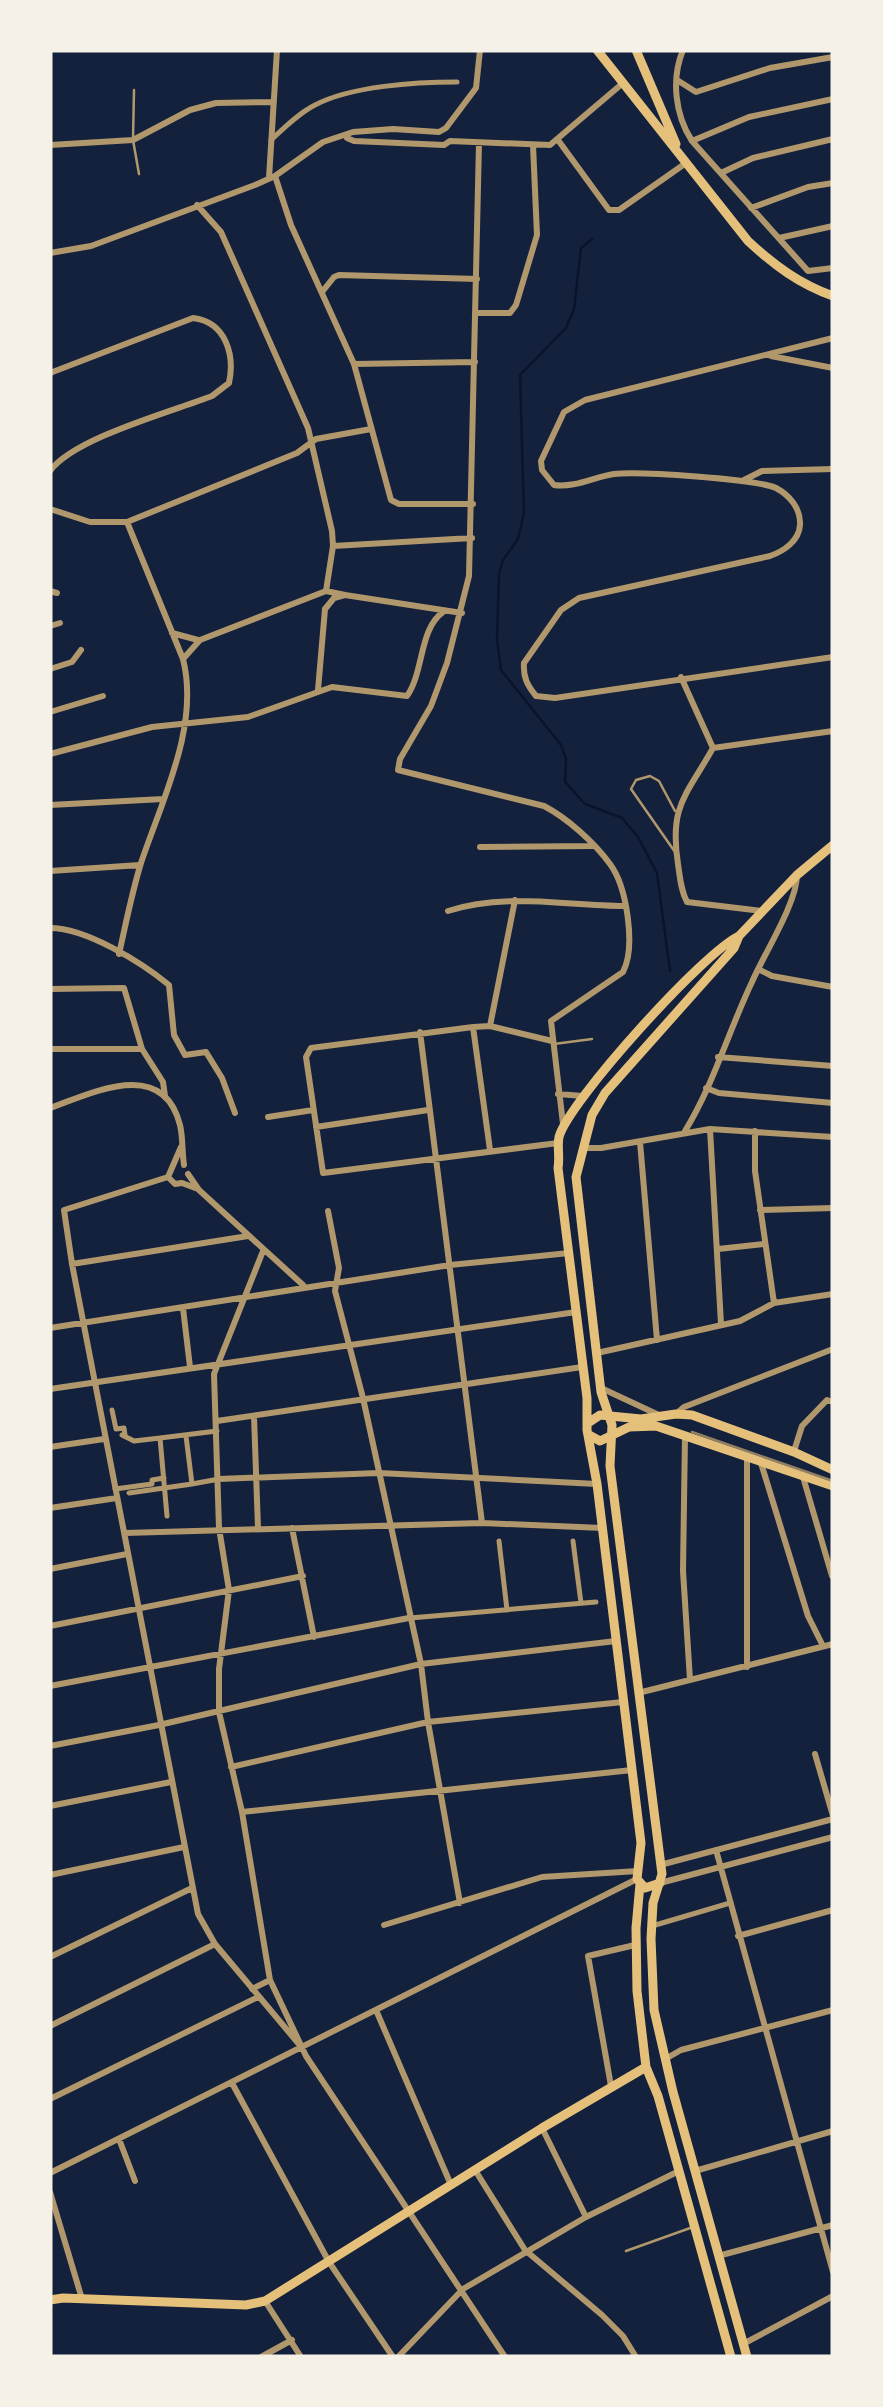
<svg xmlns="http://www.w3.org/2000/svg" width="883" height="2407" viewBox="0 0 883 2407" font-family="Quicksand,sans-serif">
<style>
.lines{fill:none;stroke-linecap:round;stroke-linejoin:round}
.stream{stroke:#0b132b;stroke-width:2.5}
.service{stroke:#b1986c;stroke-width:2.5}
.pedestrian{stroke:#b1986c;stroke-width:5}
.minor{stroke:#b1986c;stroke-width:6}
.secondary{stroke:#e5c07b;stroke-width:9}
.tram{stroke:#918062;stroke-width:2.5}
</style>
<rect width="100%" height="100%" fill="#14213d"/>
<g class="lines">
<path class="stream" d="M592,239L581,248L574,309L566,328L520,375L524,513L518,539L503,560L499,573L497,640L501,670L561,745L566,759L565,782L585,804L622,818L638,837L657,873L670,971"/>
<path class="service" d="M134,90L133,140L139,174
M675,811L659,781L650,776L636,780L631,789L675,852
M554,1044L592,1039
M626,2251L693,2227"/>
<path class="pedestrian" d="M271,140C284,128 299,113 315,105C351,86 416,82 457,82
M112,1410L116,1429L124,1428L125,1435
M122,1435L134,1441L160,1438
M192,1484L219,1479
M115,1489L152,1484V1480L164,1478
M129,1493L192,1484L186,1436
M167,1516L160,1438L217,1431
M499,1541L507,1610
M573,1541L581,1603
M410,1618L596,1602
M652,1926L730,1903"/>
<path class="minor" d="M683,50C671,79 675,115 692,141L808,271L833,268
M677,80L696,92L770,68L833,57
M446,128L476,88L480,50
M347,138L354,141L444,145L450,141L550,145L623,83
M558,140L609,210H619L686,163
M692,141L749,117L833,99
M479,143L469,576L447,663L431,706L400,759L398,770L544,806C567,818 594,842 610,864C627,887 636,947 623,972L551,1021L563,1124
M50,145L133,140L190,110L216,103L274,102
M721,173L753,158L833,139
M275,176L291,225L354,364L391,500L399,504H473
M269,178L277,50
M197,205L221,232L308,428L332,531L333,546L326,591
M751,208L808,187L833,183
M779,238L833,226
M50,253L91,246L255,185L275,176L323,142L353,132L393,129L439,132L446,128
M322,292L334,277L339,275L477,279
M478,313H510L516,305L537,235L533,145
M833,338L585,400L564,412L541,461L542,470L554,485C575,488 594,477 614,474C638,471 756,479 776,488C789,495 801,508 800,525C799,541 784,551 770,556L579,598L561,610L524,663C523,677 527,685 536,696L555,698L833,657
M771,356L833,368
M354,364L475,362
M50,373L193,318C226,322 235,355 229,383L212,396C171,412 74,438 50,471
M744,480L762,471L833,469
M50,509L90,522H127L297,453L316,439L371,429
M333,546L472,538
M50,591L57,593
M325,609L334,598L345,595L462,613
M50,626L60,623
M172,633L198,640
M183,659L200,640L326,591L345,595
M50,669L72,662L81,650
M681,677L713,748L833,731
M318,690L325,609
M50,712L103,696
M713,748C686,796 669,806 678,864C680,878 681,891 687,902L762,911
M50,754L152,727L248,717L332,687L407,696C424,672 419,629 443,612
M50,805L163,799
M480,847L593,846
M50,871L140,865
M448,911C505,892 566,906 624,906
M50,928C86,928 141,962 169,985L174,1035L185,1055L206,1052L222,1078L235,1113
M119,954C126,923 132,892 141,863C162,800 200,726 183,659L127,522
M758,969L772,976L833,987
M50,989L124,988L142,1049L163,1082L165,1096
M490,1026L515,900
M473,1027L490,1150
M420,1032L482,1523
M552,1041L490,1026L473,1027L311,1048L306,1057L323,1173L558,1143
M50,1049H142
M718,1057L833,1066
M706,1088L719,1093L833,1103
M558,1094L583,1096
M50,1108C92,1093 163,1057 180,1125C183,1137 182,1152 184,1165
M268,1117L313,1110
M316,1127L428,1110
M710,1129L721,1324
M685,1131C713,1086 729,1030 752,982C764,954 797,903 797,875
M755,1131V1171L774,1303
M640,1142L657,1340
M585,1148H601L710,1129L833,1137
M188,1174L199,1190L303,1285
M168,1177L64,1210L72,1264L198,1914L215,1944L298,2043
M168,1177L175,1184L182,1183L198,1189
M168,1177L181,1147
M760,1210L833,1208
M328,1211L339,1268L335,1291L363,1398L421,1664L428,1722L460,1903
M718,1249L764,1244
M263,1251L214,1374L219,1528L229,1590L219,1669V1712L242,1812L270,1980L306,2056L505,2357
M72,1264L248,1236
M183,1308L190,1367
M50,1328L450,1265L569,1253
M597,1353L740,1321L774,1303L833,1294
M601,1388L661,1416
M50,1389L576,1312
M677,1413L684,1407L833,1349
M254,1416L258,1528
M217,1421L582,1367
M685,1436L683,1571L690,1680
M50,1447L104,1439
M794,1451L802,1426L827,1400L833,1402
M761,1463L808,1616L823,1646
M803,1477L832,1576
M219,1479L379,1473L597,1484
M50,1508L117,1498
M292,1528L314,1637
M125,1533L482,1523L603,1528
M50,1569L127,1554
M50,1626L303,1576
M747,1667V1457
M50,1686L409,1618
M638,1693L833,1644
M50,1746L159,1725L421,1664L616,1641
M815,1754L833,1816
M231,1767L428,1722L623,1702
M50,1806L171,1782
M242,1812L632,1770
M716,1850L833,2272
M660,1865L833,1819
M50,1875L184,1847
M660,1883L833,1837
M384,1925L542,1877L638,1871
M738,1936L833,1910
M50,1957L192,1888
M252,1989L270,1980
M376,2010L451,2185
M50,2026L215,1944
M667,2058L681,2050L833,2010
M232,2083L329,2262L393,2357
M611,2086L588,1956L635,1945
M50,2099L258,1997
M542,2128L586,2217
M119,2139L135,2181
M475,2170L525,2250L602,2315L623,2336L636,2357
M695,2171L833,2131
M50,2173L637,1879
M50,2192L82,2299
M718,2256L833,2225
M265,2301L301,2357
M743,2344L833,2296
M261,2357L292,2340
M398,2357L463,2289L586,2217L679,2171"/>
<path class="secondary" d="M597,50L748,241C774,265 799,284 833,296
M636,50L676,144
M588,1423L600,1415L641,1419L676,1414L692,1415L794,1452L833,1470
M589,1435L600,1441L629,1427L656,1426L833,1486
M660,1883L645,1888L637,1879L641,1843L597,1484L587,1430V1398L558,1168C560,1158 557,1146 559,1137C568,1102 705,951 739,936
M640,1884L636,1928L637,1991L646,2067L658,2096L731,2357
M50,2300L63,2298L246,2305L265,2301L542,2128L646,2067
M747,2357L673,2092L654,2010L651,1939L653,1903L662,1874L610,1466L612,1425L601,1392L576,1177L592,1115L605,1093L734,948L739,936L797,875L833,845"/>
<path class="tram" d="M692,1432L833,1481"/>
</g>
<rect width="883" height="2407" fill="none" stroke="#f6f1e7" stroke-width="105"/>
</svg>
